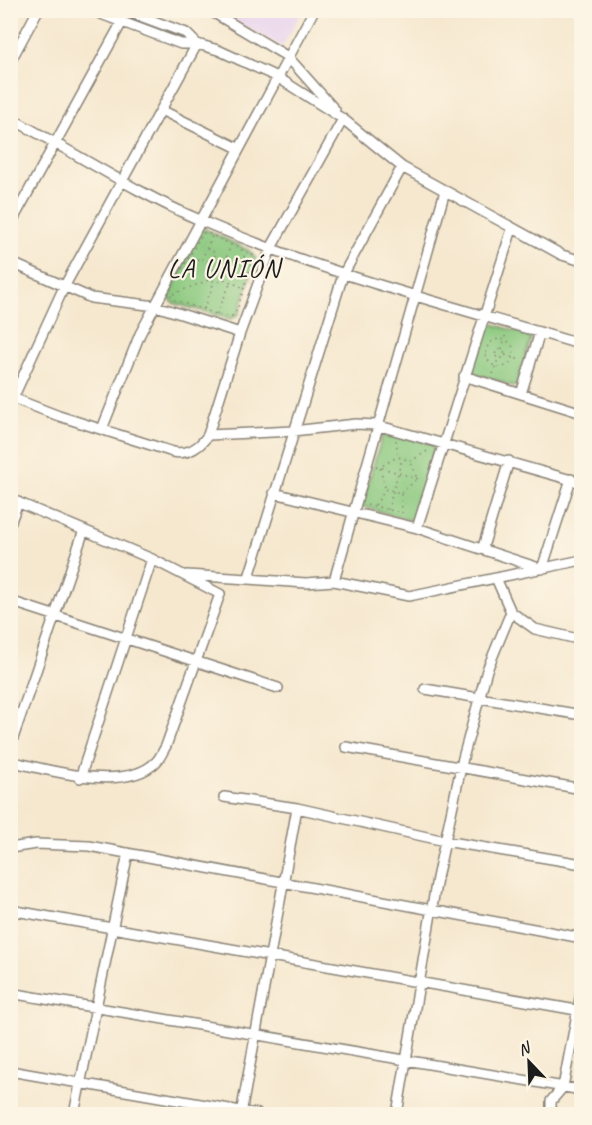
<svg xmlns="http://www.w3.org/2000/svg" width="592" height="1125" viewBox="0 0 592 1125" font-family="Caveat,sans-serif">
<style>
.built{fill:#e7d2ef}
.green{fill:#88c77d;stroke:#52724c;stroke-width:1.5}
.lines{fill:none;stroke-linecap:round;stroke-linejoin:round}
.minor-casing{stroke:#898276;stroke-width:12}
.path{stroke:#898276;stroke-width:1.5;stroke-dasharray:1.5 4.5;stroke-linecap:butt}
.minor{stroke:#fff;stroke-width:9}
.labels{text-anchor:middle;stroke-width:4.5;stroke-linejoin:round;paint-order:stroke}
.neighbourhood-label{font-size:27px;letter-spacing:1.5px;fill:#1c1c1c;stroke:#fcf5e5}
</style>
<rect width="100%" height="100%" fill="#fcf5e5"/>
<filter id="ink" filterUnits="userSpaceOnUse"><feTurbulence type="fractalNoise" baseFrequency=".0167" numOctaves="2"/><feDisplacementMap in="SourceGraphic" scale="12" xChannelSelector="R" yChannelSelector="G"/><feConvolveMatrix kernelMatrix="1 2 1 2 8 2 1 2 1" color-interpolation-filters="sRGB"/></filter>
<filter id="wash" filterUnits="userSpaceOnUse"><feTurbulence type="fractalNoise" baseFrequency=".008" numOctaves="4" result="noise"/><feDisplacementMap in="SourceGraphic" scale="24" xChannelSelector="R" yChannelSelector="G"/><feGaussianBlur stdDeviation="1.35" result="paint"/><feColorMatrix in="noise" values="0 0 0 0 0 0 0 0 0 0 0 0 0 0 0 0 0 1.4 0 .05"/><feComposite in="paint" operator="in"/></filter>
<g filter="url(#wash)">
<rect width="100%" height="100%" fill="#f6e8cf"/>
<path class="built" d="M219,11H302L282,47Z"/>
<path class="green" d="M205,229L250,251L256,259L239,314L231,319L173,303L169,298L196,234Z
M487,322L532,336L516,387L470,372Z
M384,430L435,445L413,521L361,506Z"/>
</g>
<g filter="url(#ink)">
<g class="lines">
<defs>
<path id="minor" d="M90,10L181,44H197L218,50L277,77L343,119L402,167L562,255L582,261
M124,10L186,33L197,44
M209,10L288,57L335,110
M10,62L38,10
M161,110L238,148
M10,118C74,152 136,193 202,221C324,274 454,306 582,345
M10,225L122,22
M10,262L91,298L156,306L240,333
M464,376L582,413
M521,394L540,332
M10,397L59,416L173,452C188,455 200,447 208,435L240,333L271,248L343,119
M13,398L64,287L197,44
M102,429L140,334L314,10
M208,435L293,431L356,424L376,425L582,483
M274,493L417,528L542,569L571,479
M10,499L152,559L220,594L166,746C163,751 160,758 156,762C125,793 48,770 10,761
M10,524L18,502
M417,528L512,229
M483,547L509,461
M187,575L306,583L334,581L409,596L582,560
M249,577L343,275L402,167
M334,581L445,191
M10,601L278,688
M511,612L535,629L582,640
M425,689L582,715
M10,747L84,530
M346,747L582,789
M80,778L152,559
M224,797L297,808L445,841L582,864
M10,848L36,844L89,846L582,938
M10,910L582,1011
M10,993L582,1090
M10,1071L258,1114
M74,1114L128,853
M241,1114L297,808
M397,1114L437,878L463,758L487,670L511,612L496,578
M551,1114V1101L563,1087L582,988"/>
</defs>
<use href="#minor" class="minor-casing"/>
<path class="path" d="M203,233H208L254,256L237,310L232,316H222L175,300L171,295V288Z
M207,249L216,253L211,263L202,259L212,236
M191,260L201,259
M210 275a7 7 0 1 1 14 0a7 7 0 1 1-14 0Z
M222,268L231,245
M224,271L249,253
M224,279L244,288
M173,294L211,279
M204,309L214,282
M217,314L231,282
M486 353a14 14 0 1 1 28 0a14 14 0 1 1-28 0Z
M502,349L506,333
M495.5 354a4.5 4.5 0 1 1 9 0a4.5 4.5 0 1 1-9 0Z
M505,355L520,360
M493,374L498,359
M396,440L398,457L411,461L429,450
M376,466L422,480
M385,487L380,467L397,457
M401,493L417,479L411,462
M367,504L397,512
M375,505L386,489L401,493L402,513
M388,510L402,459"/>
<use href="#minor" class="minor"/>
</g>
</g>
<g class="labels">
<g class="neighbourhood-label">
<text x="224" y="277">LA UNIÓN</text>
</g>
</g>
<rect width="592" height="1125" fill="none" stroke="#fcf5e5" stroke-width="36"/>
<g transform="translate(529 1062) rotate(337)" stroke="#fcf5e5" stroke-width="4.5" paint-order="stroke">
<path d="M0-4.5L10 22L0 15L-10 22Z" fill="#1c1c1c"/>
<text y="-9" font-size="16" font-weight="bold" text-anchor="middle" fill="#1c1c1c">N</text>
</g>
</svg>
